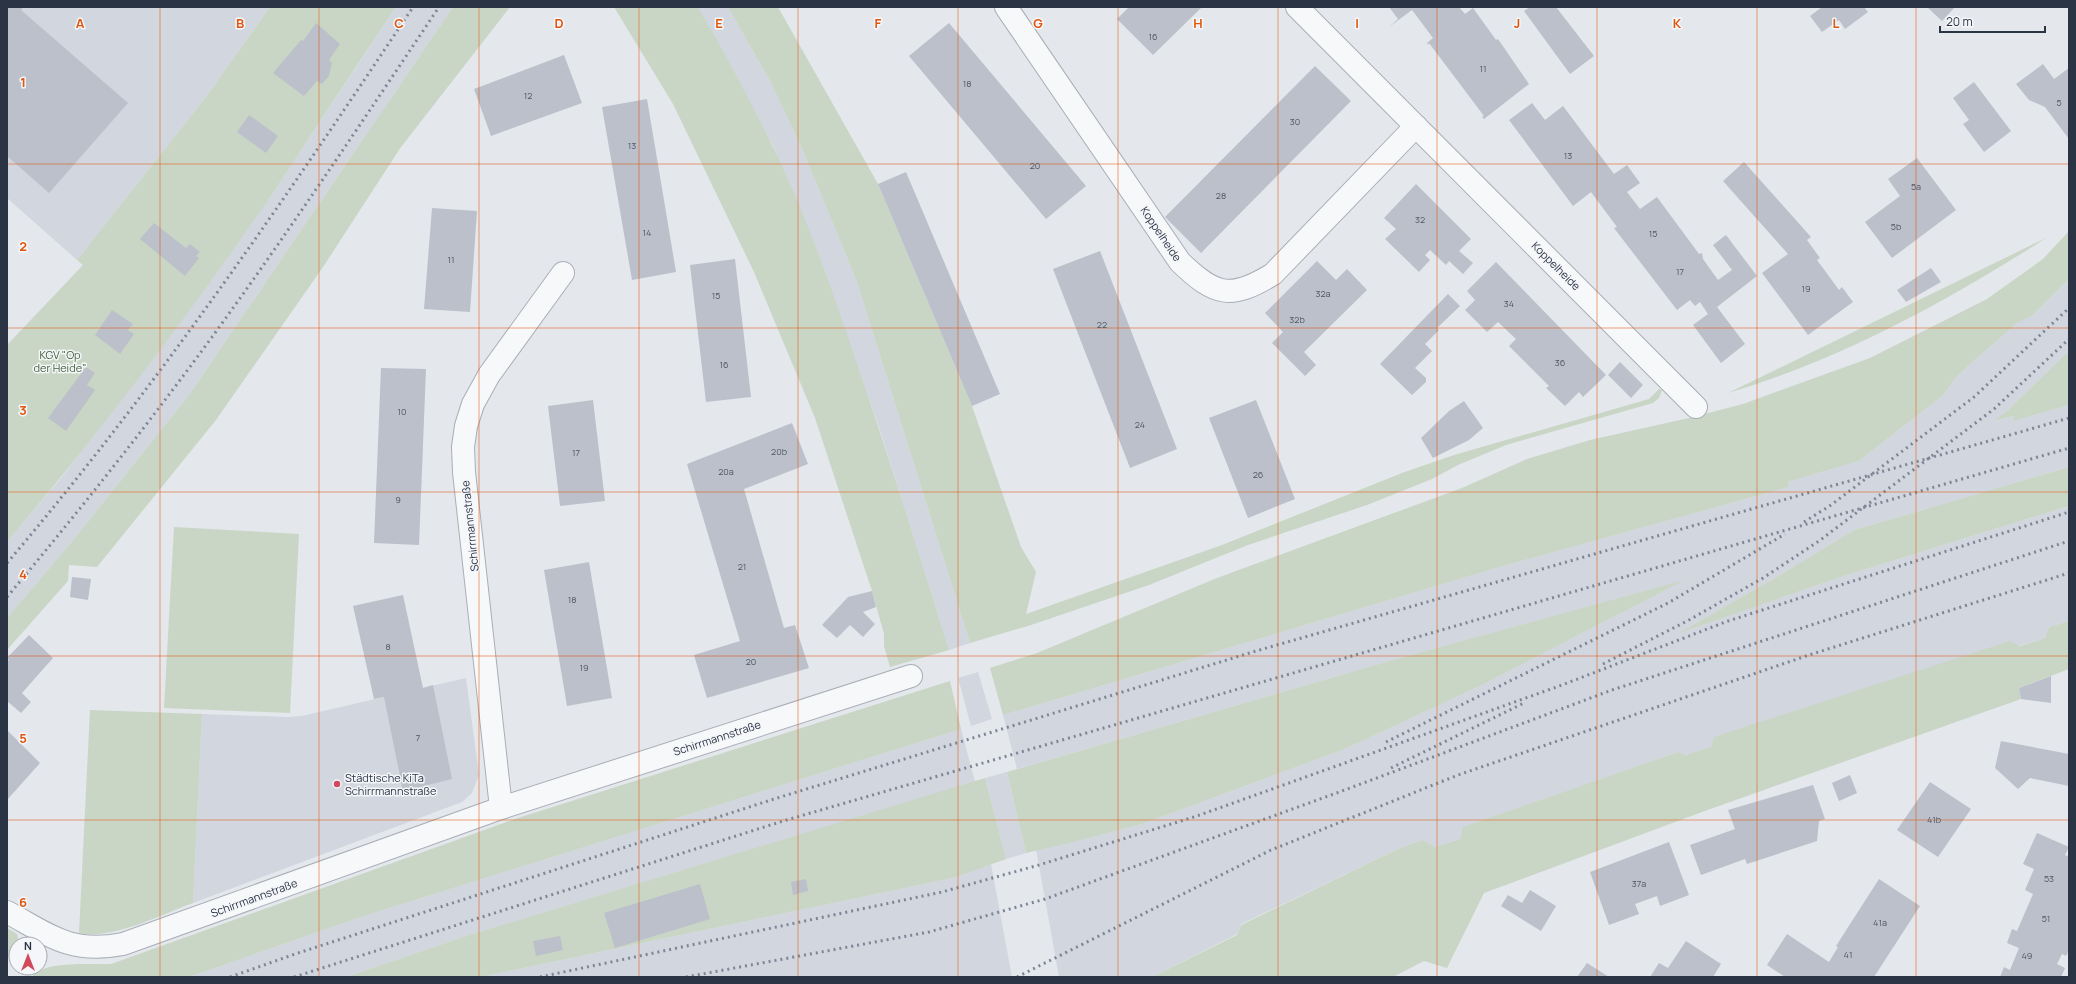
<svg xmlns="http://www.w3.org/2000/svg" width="2076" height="984" viewBox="0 0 2076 984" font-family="Manrope,sans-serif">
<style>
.built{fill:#d2d6de}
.green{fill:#c9d6c5}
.building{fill:#bbc0ca}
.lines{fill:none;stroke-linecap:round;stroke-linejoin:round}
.minor-casing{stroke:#a9aeb7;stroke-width:24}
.minor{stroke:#f7f8fa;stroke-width:22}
.rail{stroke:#7d8696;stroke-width:3;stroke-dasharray:2 4;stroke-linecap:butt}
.grid{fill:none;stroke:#df570f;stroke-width:1;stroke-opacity:0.55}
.poi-dot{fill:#d1495b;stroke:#f4f6f9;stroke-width:1.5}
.labels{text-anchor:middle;stroke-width:3;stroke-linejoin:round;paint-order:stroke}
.number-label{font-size:9px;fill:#4f5766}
.street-label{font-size:11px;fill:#2b3445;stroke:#f4f6f9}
.park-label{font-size:11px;fill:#3f6138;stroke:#f4f6f9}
.poi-label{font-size:11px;fill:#2b3445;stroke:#f4f6f9;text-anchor:start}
.grid-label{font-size:13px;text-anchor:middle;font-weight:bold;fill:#df570f;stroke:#f4f6f9;stroke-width:3;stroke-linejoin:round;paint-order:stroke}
</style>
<rect width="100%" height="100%" fill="#e4e7ec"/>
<path class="built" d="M7,7H270L206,97L77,260L7,198Z
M396,7H453L189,395L71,543L7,618V542L61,478L224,262L273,193Z
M698,7H728L770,81L804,153L857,282L970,643L949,650L880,430L813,240L773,146Z
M2069,279V351L2007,411L1995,421L2014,416L2013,421L2069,405V467L1854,530L1780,575L1681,632L1850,574L2069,506V621L2049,627L2045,638L1715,737L1711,747L1685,755L1678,752L1464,827L1460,839L1435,847L1423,840L1400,848L1241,924L1237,934L1152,977H1059L1036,849L1078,841L1142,824L1345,749L1482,685L1683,581L1389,661L1017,769L1003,715L1500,567L1789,487L1788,482L1859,461L1942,396L1958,375L2017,323L2032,316Z
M978,672L992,719L971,726L958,678Z
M466,678L479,775L472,793L462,802L193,903L202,714L288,717L302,716Z
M961,729L975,782L466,936L346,977H189L361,917Z
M1007,772L1026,853L1006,859L985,778Z
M991,864L1012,977H481L914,886L957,877Z"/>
<path class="green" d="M270,7H396C354,69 314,131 273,193C190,313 101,431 7,542V345L83,265L77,260L206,97Z
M453,7H510L401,147L323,267L216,420L97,567L69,565L68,581L7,650V618L71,543L189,395Z
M614,7H698C724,52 749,98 772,145C805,212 830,284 854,355C888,453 918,551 949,650L890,667L884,646V634L872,591L815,418L754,272L673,104Z
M728,7H778L878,184L972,406L1021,547L1036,572L1026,614L1222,545L1402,473L1454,455L1649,399L1659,389L1662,390L1659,398L1653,403L1506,445L1458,465L1432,479L1367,505L1248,545L1149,585L1031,625L970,643L857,282L804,153L770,81Z
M2069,231V279L2032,316L2017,323L1958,375L1942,396L1859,461L1788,482L1789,487L1500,567L1003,715L990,668L1037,653L1217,578L1462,488L1527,459L1590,440L1689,418L1743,404L1870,358L1987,299L2043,259Z
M2046,238C1946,302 1842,359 1728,393Z
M2069,351V405L2013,421L2014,416L1994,421L2007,411Z
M2069,467V506L1850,574L1679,633L1780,575L1854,530Z
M174,527L299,534L290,713L164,708Z
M1685,580L1482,685L1345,749L1142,824L1078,841L1026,853L1007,772L1389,661Z
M2069,621V669L2019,688L2021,699L1702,812L1484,893L1447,968L1424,961L1393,977H1152L1237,935L1241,925L1400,848L1423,840L1435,847L1460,839L1463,827L1678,752L1685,755L1711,747L1714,737L2010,641L2020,646L2045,638L2049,627Z
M950,681L961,729L361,917L189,977H32C44,960 92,965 111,964L518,818Z
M90,710L202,714L193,903C160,915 113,940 79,933Z
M985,778L1006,859L957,877L481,977H346L466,936Z
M7,928L17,934C20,943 16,952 7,957Z"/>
<path class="building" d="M7,7H23L21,10L128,103L49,193L7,156Z
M1129,7H1202L1153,55L1117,19Z
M1389,7H1459L1465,14L1473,8L1496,40L1498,39L1529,84L1484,119L1482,117L1484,116L1429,43L1428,45L1427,43L1433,38L1412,10L1389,27L1398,19Z
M1530,7H1556L1594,56L1570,74L1524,11Z
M1822,7H1864L1868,12L1845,29L1839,20L1822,32L1810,16Z
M1927,7H1955L1942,21Z
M316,23L340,44L329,60L332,63L329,76L322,84L317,81L304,96L273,73L301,40L303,41Z
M949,23L1086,186L1046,219L909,56Z
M564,55L582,103L491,136L474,89Z
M2043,64L2054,79L2069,68V139L2045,107L2029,100L2016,84Z
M1315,66L1351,101L1201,253L1165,217Z
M1974,82L2011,131L1984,152L1963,124L1969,120L1953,98Z
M647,99L676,272L632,280L602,107Z
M1532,103L1545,120L1563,106L1614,174L1627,165L1640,183L1627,192L1640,209L1657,197L1699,254L1702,253L1703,259L1718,280L1732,270L1713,245L1726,235L1757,276L1717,307L1745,344L1721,363L1693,325L1708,314L1700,302L1695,306L1690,300L1677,310L1614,228L1617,227L1591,192L1573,206L1509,120Z
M249,115L278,136L266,153L237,132Z
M1917,158L1956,210L1892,258L1865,222L1900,196L1888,179Z
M1744,162L1811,237L1807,240L1820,258L1817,260L1839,290L1842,287L1853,302L1808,335L1762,273L1788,254L1723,181Z
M906,172L1000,394L972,406L878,184Z
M1416,184L1471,239L1459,251L1473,263L1463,274L1449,261L1446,265L1430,250L1425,255L1430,260L1419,272L1385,239L1396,229L1384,218Z
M432,208L477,211L470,312L424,309Z
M154,223L186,248L190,244L200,252L196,256L199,258L185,276L140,239Z
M1100,251L1177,449L1130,468L1053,269Z
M735,259L751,397L706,402L690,265Z
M1317,261L1336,280L1347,269L1367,290L1304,352L1316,365L1305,376L1272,343L1283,332L1265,313Z
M1496,262L1606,375L1583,397L1579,392L1565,406L1546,388L1549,386L1509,346L1516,339L1498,322L1487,332L1465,310L1475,300L1467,291Z
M1931,268L1941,282L1906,302L1897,290Z
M1448,294L1460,306L1437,328L1439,330L1425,344L1432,351L1415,368L1426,378V382L1412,395L1380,364Z
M112,310L133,324L128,330L134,334L120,354L95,335Z
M1620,362L1643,385L1631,398L1608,375Z
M86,367L95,373L87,385L95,390L66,431L48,418Z
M381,368L426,369L419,545L374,543Z
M593,400L605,501L560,506L548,406Z
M1256,400L1295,499L1248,518L1209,418Z
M1464,401L1483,428L1469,440L1433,458L1421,438L1449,411Z
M792,423L808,464L744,489L784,628L795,625L809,668L707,698L694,655L740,641L687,464Z
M589,562L612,698L567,706L544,570Z
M72,577L91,579L88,600L70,597Z
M872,591L876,607L863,612L875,624L863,637L850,625L837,638L822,625L848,597Z
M403,595L423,688L433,685L452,779L403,791L384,697L374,699L353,606Z
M29,635L53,658L22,693L31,702L21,713L7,701V662L9,660L7,658Z
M2051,676V703L2021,699L2019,688Z
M7,730L40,763L7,800Z
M2001,741L2069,754V786L2030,778L2018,789L1995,768Z
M1850,775L1857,793L1839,801L1832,783Z
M1930,782L1971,809L1938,857L1897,830Z
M1813,785L1825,819L1819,821L1817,841L1747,864L1745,859L1701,875L1690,845L1735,829L1728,810Z
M2037,833L2069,847L2065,855L2069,857V950L2066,956L2062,954L2057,964L2065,968L2061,977H2000L2004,967L2010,970L2019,948L2007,943L2012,929L2017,931L2033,894L2025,890L2034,869L2023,864Z
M1669,842L1689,895L1660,906L1657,896L1635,904L1639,914L1609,925L1590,872Z
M806,879L808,891L793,895L791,882Z
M1879,879L1920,906L1874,977H1785L1767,965L1787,934L1829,962L1838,947L1836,946Z
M700,884L710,919L615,948L604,913Z
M1530,890L1556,906L1541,931L1501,906L1508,895L1522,903Z
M560,936L563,950L536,956L533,941Z
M1686,941L1721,964L1713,977H1650L1659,963L1668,968Z
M1587,963L1609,977H1577Z"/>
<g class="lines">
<defs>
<path id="minor" d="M1006,7L1180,262C1215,296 1231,300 1273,274L1416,126
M1297,7L1696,407
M501,808L464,472L463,447L466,426L473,404L489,375L563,273
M7,912C51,936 70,954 123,944L501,808L911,676"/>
</defs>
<use href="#minor" class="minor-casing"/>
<use href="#minor" class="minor"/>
<path class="rail" d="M1804,522L1831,505L1974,397L2069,308
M7,563C156,388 286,198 413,7
M7,597C91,497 173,393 248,287C314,194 376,101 439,7
M1603,664L1689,620L1763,578L1819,541L1994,409L2069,339
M1386,742L1668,603L1785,534
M1391,768L1524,703
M230,977L295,954L774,799L1256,651L2069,418
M294,977L783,821L2069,448
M540,977L942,892L1039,865L1197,816L1562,685L1728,621L2069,512
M686,977L929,932L1045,899L1342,791L1612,690L2069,541
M1017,977L1271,850L1458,775L1809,655L2069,573"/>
</g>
<path class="grid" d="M160,7V977M319,7V977M479,7V977M639,7V977M798,7V977M958,7V977M1118,7V977M1278,7V977M1437,7V977M1597,7V977M1757,7V977M1916,7V977M7,164H2069M7,328H2069M7,492H2069M7,656H2069M7,820H2069"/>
<circle class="poi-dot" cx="337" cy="784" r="4"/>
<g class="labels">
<g class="number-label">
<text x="1153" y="40">16</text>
<text x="1483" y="72">11</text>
<text x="967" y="87">18</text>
<text x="528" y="99">12</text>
<text x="2059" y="106">5</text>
<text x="1295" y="125">30</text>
<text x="632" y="149">13</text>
<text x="1568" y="159">13</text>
<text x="1035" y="169">20</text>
<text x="1916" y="190">5a</text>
<text x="1221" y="199">28</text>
<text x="1420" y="223">32</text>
<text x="1896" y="230">5b</text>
<text x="647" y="236">14</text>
<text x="1653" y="237">15</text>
<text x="451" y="263">11</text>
<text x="1680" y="275">17</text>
<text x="1806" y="292">19</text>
<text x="1323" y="297">32a</text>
<text x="716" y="299">15</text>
<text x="1509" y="307">34</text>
<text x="1297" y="323">32b</text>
<text x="1102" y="328">22</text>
<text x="1560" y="366">36</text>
<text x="724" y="368">16</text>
<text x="402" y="415">10</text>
<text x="1140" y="428">24</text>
<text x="779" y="455">20b</text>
<text x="576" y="456">17</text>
<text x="726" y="475">20a</text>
<text x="1258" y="478">26</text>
<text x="398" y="503">9</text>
<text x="742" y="570">21</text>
<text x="572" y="603">18</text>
<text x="388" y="650">8</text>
<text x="751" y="665">20</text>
<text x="584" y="671">19</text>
<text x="418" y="741">7</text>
<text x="1934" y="823">41b</text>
<text x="2049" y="882">53</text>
<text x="1639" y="887">37a</text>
<text x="2046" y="922">51</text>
<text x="1880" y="926">41a</text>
<text x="1848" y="958">41</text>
<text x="2027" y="959">49</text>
</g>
<g class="street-label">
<text transform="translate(1161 234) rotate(56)" y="4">Koppelheide</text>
<text transform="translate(1556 266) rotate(45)" y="4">Koppelheide</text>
<text transform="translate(470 526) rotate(-96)" y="4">Schirrmannstraße</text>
<text transform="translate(717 738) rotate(-18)" y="4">Schirrmannstraße</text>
<text transform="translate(254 898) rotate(-20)" y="4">Schirrmannstraße</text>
</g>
<g class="park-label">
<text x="60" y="359">KGV "Op<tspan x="60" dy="13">der Heide"</tspan></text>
</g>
<g class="poi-label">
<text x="345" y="782">Städtische KiTa<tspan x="345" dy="13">Schirrmannstraße</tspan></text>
</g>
</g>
<g class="grid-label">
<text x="80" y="28">A</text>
<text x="240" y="28">B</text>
<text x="399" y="28">C</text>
<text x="559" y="28">D</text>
<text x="719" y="28">E</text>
<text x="878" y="28">F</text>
<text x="1038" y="28">G</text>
<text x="1198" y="28">H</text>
<text x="1357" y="28">I</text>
<text x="1517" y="28">J</text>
<text x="1677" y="28">K</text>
<text x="1836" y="28">L</text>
<text x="23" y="87">1</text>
<text x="23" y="251">2</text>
<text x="23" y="415">3</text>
<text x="23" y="579">4</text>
<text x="23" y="743">5</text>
<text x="23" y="907">6</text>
</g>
<rect width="2076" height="984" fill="none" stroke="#2b3445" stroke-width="16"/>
<g transform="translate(28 956)"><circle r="19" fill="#f4f6f9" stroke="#a4a8b1"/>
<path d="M0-3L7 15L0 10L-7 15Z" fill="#d1495b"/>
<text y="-6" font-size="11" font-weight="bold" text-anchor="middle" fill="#2b3445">N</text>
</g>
<path d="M1940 26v6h105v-6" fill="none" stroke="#2b3445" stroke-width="2"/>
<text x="1946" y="26" font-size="12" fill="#2b3445" stroke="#f4f6f9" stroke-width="3" paint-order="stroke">20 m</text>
</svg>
